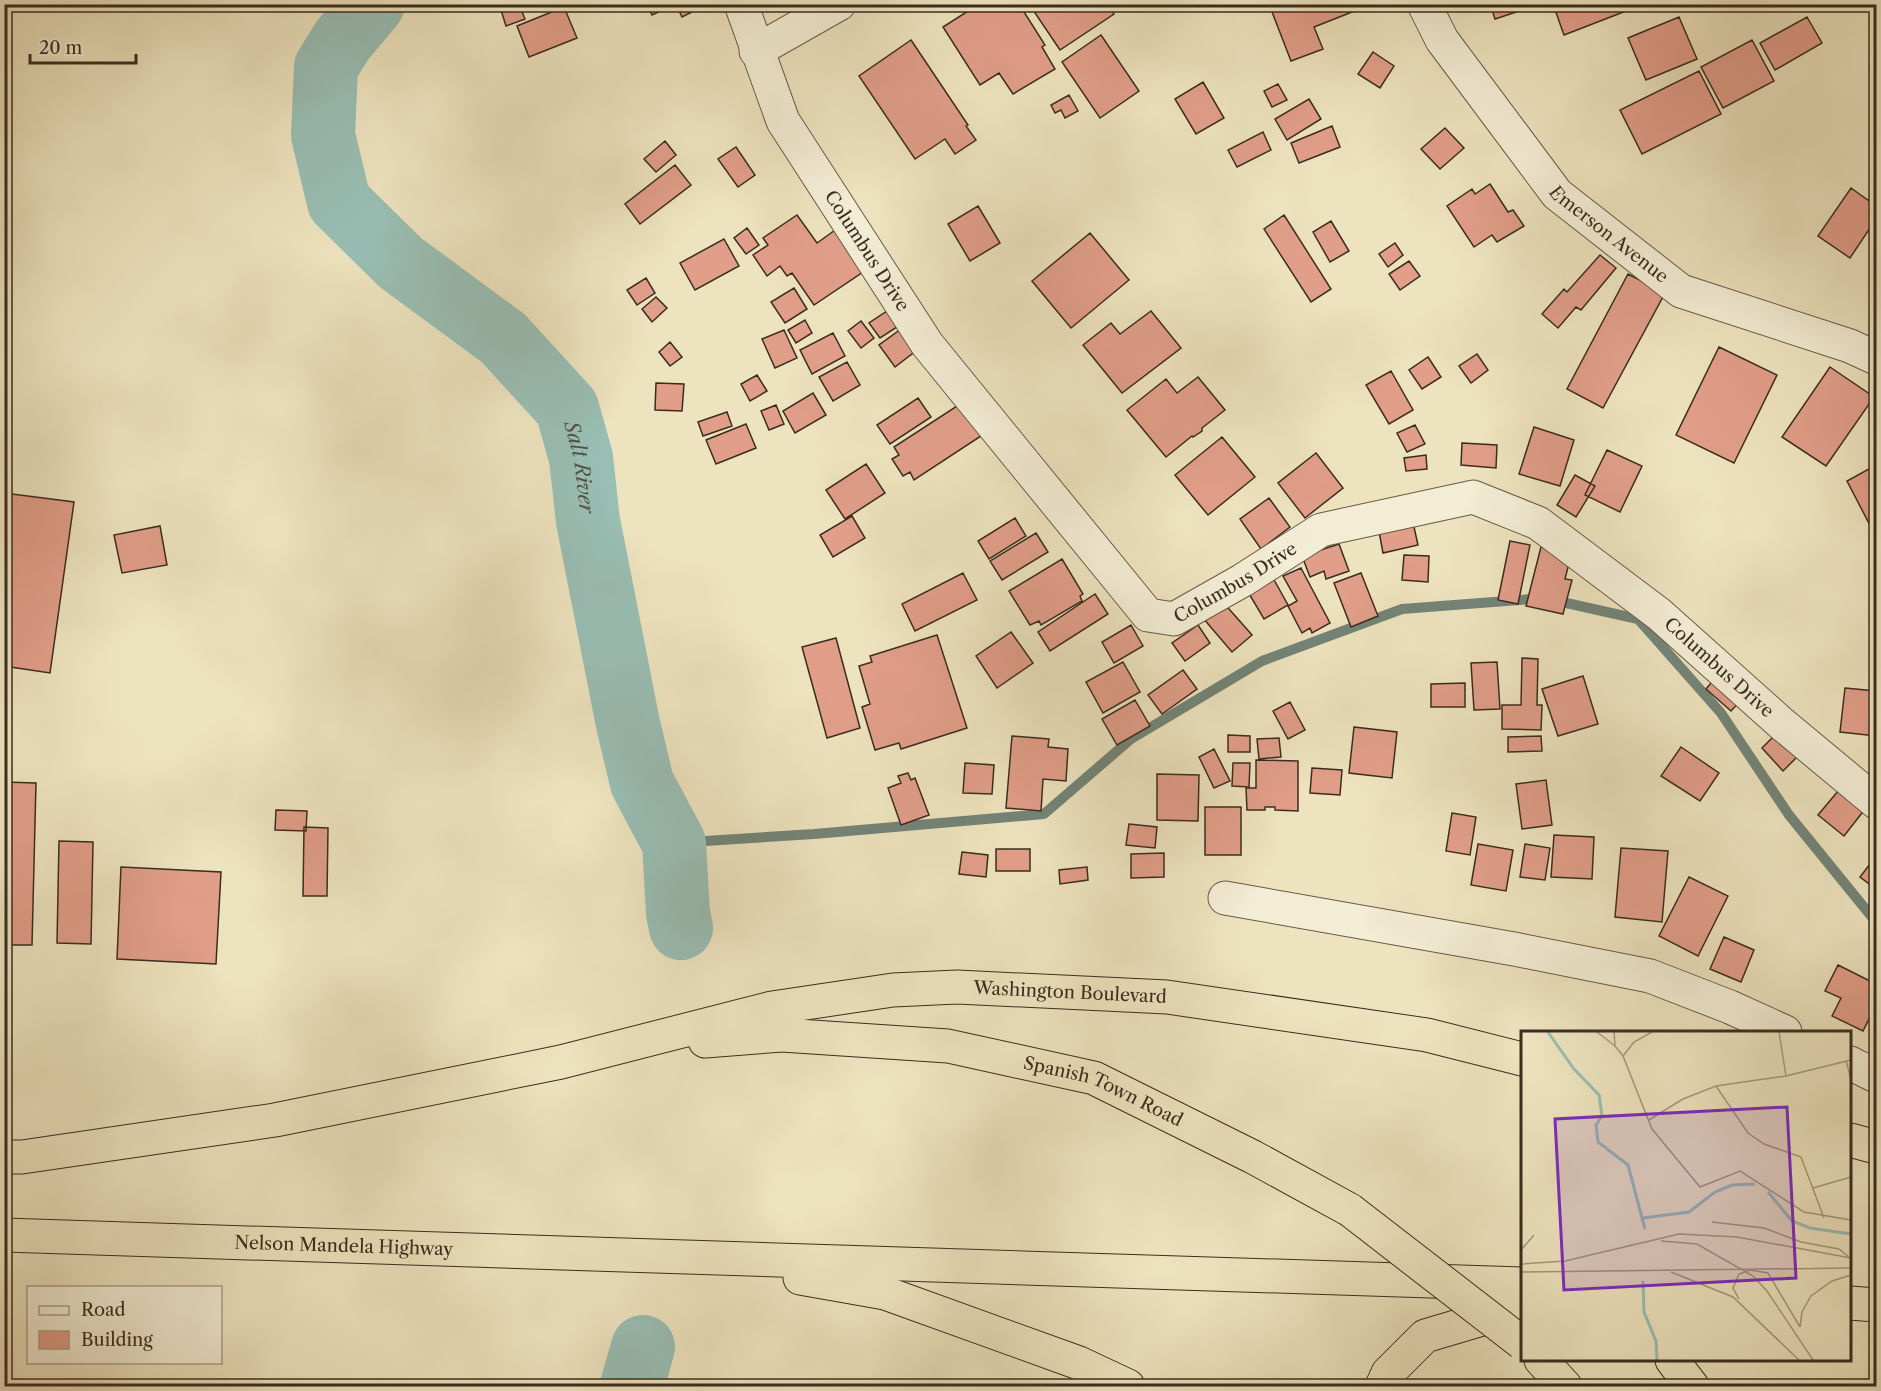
<svg xmlns="http://www.w3.org/2000/svg" width="1881" height="1391" viewBox="0 0 1881 1391" font-family="'Libre Caslon Text',serif">
<style>
.lines{fill:none;stroke-linecap:round;stroke-linejoin:round}
.stream{stroke:#738478;stroke-width:10}
.river{stroke:#99beb4;stroke-width:64}
.building{fill:#e19e89;stroke:#3b2c1f;stroke-width:1.5}
.street-casing{stroke:#685a47;stroke-width:35}
.highway-casing{stroke:#3b2c1f;stroke-width:35}
.street{stroke:#f3edd5;stroke-width:33}
.highway{stroke:#ede3be;stroke-width:33}
.highway-bridge-casing{stroke:#3b2c1f;stroke-width:35;stroke-linecap:butt}
.highway-bridge{stroke:#ede3be;stroke-width:33}
.labels{text-anchor:middle;stroke-width:5;stroke-linejoin:round;paint-order:stroke}
.street-label{font-size:18px;fill:#3b2c1f;stroke:#f3edd5}
.water-label{font-size:20px;font-style:italic;fill:#525044;stroke:#f3edd5}
.inset-river{fill:none;stroke:#99beb4;stroke-width:3}
.inset-road{fill:none;stroke:#a69a7e;stroke-width:1.5}
.view{fill:#7b2cbf;fill-opacity:0.15;stroke:#7b2cbf;stroke-width:3}
.inset-edge{fill:none;stroke:#3b2c1f;stroke-width:3}
</style>
<rect width="100%" height="100%" fill="#ede3be"/>
<filter id="stains"><feTurbulence type="fractalNoise" baseFrequency=".00333" numOctaves="4"/><feColorMatrix values="0 0 0 0 .2 0 0 0 0 .09 0 0 0 0 .02 0 0 0 .5 -.17"/></filter>
<radialGradient id="worn" r=".72"><stop offset=".6" stop-color="#630" stop-opacity="0"/><stop offset="1" stop-color="#630" stop-opacity=".3"/></radialGradient>
<g class="lines">
<path class="stream" d="M674,843L814,834L1044,814L1131,739L1262,661L1402,609L1544,598L1638,619L1721,713L1789,815L1876,922"/>
<g class="river">
<path id="s1" d="M373,4L342,41L326,67L323,135L339,202L401,263L503,338L567,408L581,458L588,521L628,724L642,783L674,843L678,913L681,928"/>
<path d="M632,1386L643,1347"/>
</g>
</g>
<path class="building" d="M508,4H519L525,19L506,26L500,7Z
M647,4H676L652,15Z
M676,4H708L682,17Z
M979,4H1019L1045,45L1042,47L1055,69L1013,94L999,73L980,85L943,27Z
M1029,4H1107L1114,14L1060,50Z
M1269,4H1354L1357,10L1314,27L1323,49L1291,61Z
M1490,4H1527L1528,8L1495,19Z
M1553,4H1623L1626,11L1564,35Z
M564,7L577,38L529,57L517,26Z
M1679,17L1697,59L1646,80L1628,38Z
M1807,17L1822,43L1775,70L1760,43Z
M1101,35L1139,91L1100,118L1062,62Z
M911,40L968,125L966,126L976,140L955,154L945,139L915,159L859,76Z
M1752,40L1774,81L1723,108L1701,67Z
M1373,52L1394,66L1380,88L1358,74Z
M1699,71L1721,114L1642,154L1620,110Z
M1203,82L1224,118L1196,134L1175,99Z
M1278,84L1287,100L1272,107L1264,91Z
M1069,95L1078,111L1065,118L1061,110L1055,113L1051,105Z
M1309,99L1321,119L1287,140L1275,119Z
M1332,126L1340,147L1299,163L1291,143Z
M1445,128L1464,148L1440,169L1421,149Z
M1263,132L1271,150L1237,167L1228,150Z
M665,141L676,155L656,172L644,159Z
M736,147L755,175L738,187L718,159Z
M675,165L691,185L640,224L625,204Z
M1490,184L1508,212L1513,210L1524,226L1497,242L1492,235L1474,247L1447,206L1472,189L1475,194Z
M1851,188L1876,206V219L1850,258L1818,236Z
M978,206L1000,243L970,261L948,224Z
M797,215L817,243L838,228L866,270L814,305L792,273L787,276L780,266L767,276L753,255L768,245L763,238Z
M1284,215L1331,289L1311,302L1264,229Z
M1331,221L1349,251L1330,262L1313,232Z
M747,228L759,245L746,254L734,238Z
M1090,233L1129,280L1071,328L1032,281Z
M724,239L739,266L695,290L680,263Z
M1395,243L1403,255L1388,267L1379,254Z
M1600,255L1616,268L1581,310L1576,307L1558,328L1542,314L1564,289L1567,292Z
M1409,261L1420,276L1400,290L1389,274Z
M1628,274L1665,293L1603,408L1567,389Z
M646,278L655,293L637,305L627,290Z
M794,288L807,309L785,323L771,302Z
M656,297L667,308L652,322L642,309Z
M890,309L900,325L880,338L869,323Z
M1151,311L1181,348L1122,393L1083,345L1111,323L1120,334Z
M805,320L812,333L796,343L788,330Z
M861,321L874,338L861,348L848,331Z
M901,329L917,350L895,367L879,345Z
M784,330L797,358L775,368L762,339Z
M833,333L845,356L812,374L800,350Z
M670,342L682,357L670,366L659,352Z
M1719,347L1777,375L1734,463L1676,435Z
M1477,354L1488,370L1471,383L1459,366Z
M1428,357L1441,377L1422,389L1409,370Z
M847,362L860,385L833,401L819,377Z
M1830,367L1874,397L1826,466L1782,437Z
M1391,371L1413,410L1389,424L1366,385Z
M757,375L767,391L750,401L741,384Z
M1198,377L1225,410L1202,428V431L1193,437L1192,436L1166,457L1127,410L1166,379L1177,393Z
M656,383L684,384L682,411L655,410Z
M813,393L826,415L795,433L783,411Z
M918,398L931,417L890,444L877,425Z
M960,404L981,436L914,480L910,472L903,476L892,459L899,455L894,447Z
M776,405L784,424L769,430L761,411Z
M727,412L732,426L703,436L698,422Z
M746,424L756,448L716,464L706,440Z
M1415,425L1425,444L1407,452L1397,433Z
M1534,427L1574,440L1560,486L1519,474Z
M1222,437L1255,477L1208,515L1175,475Z
M1462,443L1497,445L1496,468L1461,465Z
M1607,450L1642,466L1620,512L1585,495Z
M1316,453L1343,488L1305,518L1278,483Z
M1426,455L1427,469L1406,471L1404,458Z
M866,464L885,493L845,519L826,490Z
M1876,465V531L1874,533L1847,481Z
M1575,475L1595,486L1576,517L1557,505Z
M4,493L74,502L50,673L4,666Z
M1269,498L1290,527L1261,549L1240,519Z
M852,516L865,538L833,557L820,535Z
M1015,518L1026,536L989,559L978,541Z
M1412,518L1418,545L1383,553L1378,526Z
M160,526L167,565L122,573L114,535Z
M1036,533L1048,552L1002,580L990,561Z
M1510,541L1530,545L1518,604L1498,600Z
M1339,544L1349,571L1326,579L1324,571L1310,577L1302,556Z
M1541,547L1571,555L1565,579L1572,580L1563,614L1526,606Z
M1404,555L1429,556L1428,582L1402,580Z
M1062,559L1083,594L1080,596L1082,601L1041,625L1039,621L1030,625L1009,591Z
M1301,568L1330,623L1312,633L1310,628L1302,633L1288,606L1297,601L1283,576Z
M963,573L977,600L915,631L902,604Z
M1361,573L1378,616L1351,627L1334,583Z
M1273,578L1288,605L1264,619L1248,592Z
M1095,594L1108,614L1050,651L1038,632Z
M1222,601L1252,635L1232,652L1203,618Z
M1131,625L1143,646L1114,663L1102,642Z
M1198,625L1210,643L1185,661L1172,643Z
M1011,632L1033,663L997,688L976,656Z
M937,635L967,728L901,749L899,743L875,750L862,707L870,704L859,666L872,662L870,656Z
M836,638L860,728L827,738L802,647Z
M1522,658L1538,659L1537,705H1542L1541,730L1502,729V705H1521Z
M1123,662L1140,692L1103,713L1086,682Z
M1497,662L1500,709L1474,710L1471,663Z
M1183,670L1197,689L1162,714L1148,695Z
M1583,676L1598,724L1558,736L1542,689Z
M1716,677L1742,699L1731,711L1706,689Z
M1465,683V707H1431V684Z
M1845,688L1876,691V736L1840,732Z
M1135,700L1150,726L1117,745L1102,719Z
M1290,702L1305,730L1288,739L1273,711Z
M1354,727L1397,732L1392,778L1349,773Z
M1779,731L1800,754L1783,771L1762,748Z
M1228,735L1250,736V752H1228Z
M1012,736L1049,739L1048,747L1068,749L1066,781L1043,779L1041,811L1006,808Z
M1541,736L1542,751L1508,752V737Z
M1279,738L1281,757L1259,759L1257,739Z
M1681,747L1719,773L1700,801L1661,776Z
M1214,749L1230,781L1214,788L1199,757Z
M1256,760L1298,761V811L1275,810V807H1265V810H1247L1246,788H1256Z
M965,763L994,765L992,794L963,793Z
M1233,763H1250L1249,787L1232,786Z
M1312,768L1342,770L1340,795L1310,793Z
M908,773L911,780L915,778L929,815L901,825L888,788L901,783L898,776Z
M1157,774L1199,775L1198,821L1157,820Z
M1546,780L1552,825L1522,829L1516,784Z
M4,782L36,783L32,945H4Z
M1844,784L1869,804L1844,836L1818,815Z
M1205,807H1241V855H1205Z
M276,810L307,811L306,831L275,830Z
M1452,813L1476,817L1470,855L1446,851Z
M1129,824L1157,827L1155,848L1126,845Z
M304,827L328,828L327,896H303Z
M1554,835L1594,837L1592,879L1551,877Z
M59,841L93,842L91,944L57,943Z
M1478,844L1513,850L1506,891L1471,885Z
M1525,844L1550,848L1545,880L1520,877Z
M1621,848L1668,851L1662,922L1615,917Z
M996,849H1030V871H996Z
M962,852L988,855L986,877L959,874Z
M1164,853V877L1131,878V854Z
M1876,856V889L1860,877Z
M121,867L221,872L216,964L117,959Z
M1087,867L1088,880L1060,884L1059,870Z
M1689,877L1728,896L1698,956L1659,936Z
M1724,937L1754,950L1741,982L1710,969Z
M1838,965L1876,984V1005L1863,1031L1832,1016L1841,998L1825,991Z"/>
<g class="lines">
<defs>
<g id="street">
<path id="s2" d="M741,4L783,121L927,344L1148,615L1174,619L1243,580L1321,530L1473,497L1538,523L1659,614L1782,724L1876,802"/>
<path id="s3" d="M1424,4L1442,40L1557,194L1681,291L1850,346L1876,358"/>
<path d="M756,51L839,4"/>
<path d="M1225,898L1514,949L1650,976L1730,1007L1785,1032"/>
<path d="M1850,1063L1876,1076"/>
</g>
<g id="highway">
<path id="s4" d="M705,1041L782,1035L948,1046L1094,1078L1253,1157L1350,1210"/>
<path d="M1850,1140L1876,1147"/>
<path id="s5" d="M4,1157H22L275,1120L561,1062L772,1008L893,990L957,987L1167,997L1427,1035L1522,1059"/>
<path id="s6" d="M4,1235L1522,1284"/>
<path d="M800,1278L885,1293L1079,1363L1128,1386"/>
<path d="M1850,1303L1876,1305"/>
<path d="M1541,1360L1565,1386"/>
<path d="M1672,1360L1692,1386"/>
<path d="M1382,1386L1388,1373L1425,1336L1516,1309H1522"/>
</g>
</defs>
<use href="#street" class="street-casing"/>
<use href="#highway" class="highway-casing"/>
<use href="#street" class="street"/>
<use href="#highway" class="highway"/>
<defs>
<path id="highway-bridge" d="M1350,1210L1522,1343"/>
</defs>
<use href="#highway-bridge" class="highway-bridge-casing"/>
<use href="#highway-bridge" class="highway-bridge"/>
</g>
<g class="labels">
<g class="street-label">
<text dy="6" stroke="none"><textPath href="#s3" startOffset="298">Emerson Avenue</textPath></text>
<text dy="6" stroke="none"><textPath href="#s2" startOffset="279">Columbus Drive</textPath></text>
<text dy="6" stroke="none"><textPath href="#s2" startOffset="837">Columbus Drive</textPath></text>
<text dy="6" stroke="none"><textPath href="#s2" startOffset="1395">Columbus Drive</textPath></text>
<text dy="6" stroke="none"><textPath href="#s5" startOffset="1083">Washington Boulevard</textPath></text>
<text dy="6" stroke="none"><textPath href="#s4" startOffset="406">Spanish Town Road</textPath></text>
<text dy="6" stroke="none"><textPath href="#s6" startOffset="340">Nelson Mandela Highway</textPath></text>
</g>
<g class="water-label">
<text dy="7" stroke="none"><textPath href="#s1" startOffset="585">Salt River</textPath></text>
</g>
</g>
<g transform="translate(1521 1031)">
<rect width="330" height="330" fill="#ede3be"/>
<path class="inset-river" d="M27,1L53,38L78,64L81,85L75,94L77,111L107,134L124,198M247,161L271,190L289,197L330,203M122,187L168,181L194,161L211,154L234,153M122,250L123,281L135,310L136,329"/>
<path class="inset-road" d="M76,1L94,15M93,1L94,15L102,25L131,98L179,156L219,140L283,181L330,189M258,1L265,45M102,25L113,11L131,1M325,29L330,49M195,55L227,102L243,113L280,126L303,187M128,89L162,68L195,55L265,45L330,29M292,157L330,146M191,191L243,197L280,211L318,218L328,226M140,210L176,213L232,245L246,260L292,329M0,219L13,204M0,233L44,230L158,203L216,206L330,227M0,241L330,237M150,241L212,266L278,329M218,268L212,257L218,243L229,239L247,242L279,296M279,296L281,281L290,265L311,250L330,244"/>
<path class="view" d="M266,76L275,247L43,259L34,88Z"/>
<rect width="330" height="330" class="inset-edge"/>
</g>
<rect width="1881" height="1391" fill="none" stroke="#ede3be" stroke-width="24"/>
<rect x="6" y="6" width="1869" height="1379" fill="none" stroke="#3b2c1f" stroke-width="3"/>
<rect x="12" y="12" width="1857" height="1367" fill="none" stroke="#3b2c1f" stroke-width="1.5"/>
<rect x="27" y="1286" width="195" height="78" fill="#f3edd5" stroke="#a9a08c" stroke-width="1.5"/>
<rect x="39" y="1306" width="30" height="9" fill="#f3edd5" stroke="#a9a08c" stroke-width="1.5"/>
<text x="81" y="1316" font-size="18" fill="#3b2c1f">Road</text>
<rect x="39" y="1331" width="30" height="18" fill="#e19e89" stroke="#a9a08c" stroke-width="1.5"/>
<text x="81" y="1346" font-size="18" fill="#3b2c1f">Building</text>
<path d="M30 54v9h106v-9" fill="none" stroke="#3b2c1f" stroke-width="3"/>
<text x="39" y="54" font-size="18" fill="#3b2c1f" stroke="#f3edd5" stroke-width="4.5" paint-order="stroke">20 m</text>
<rect width="100%" height="100%" filter="url(#stains)"/>
<rect width="100%" height="100%" fill="url(#worn)"/>
</svg>
